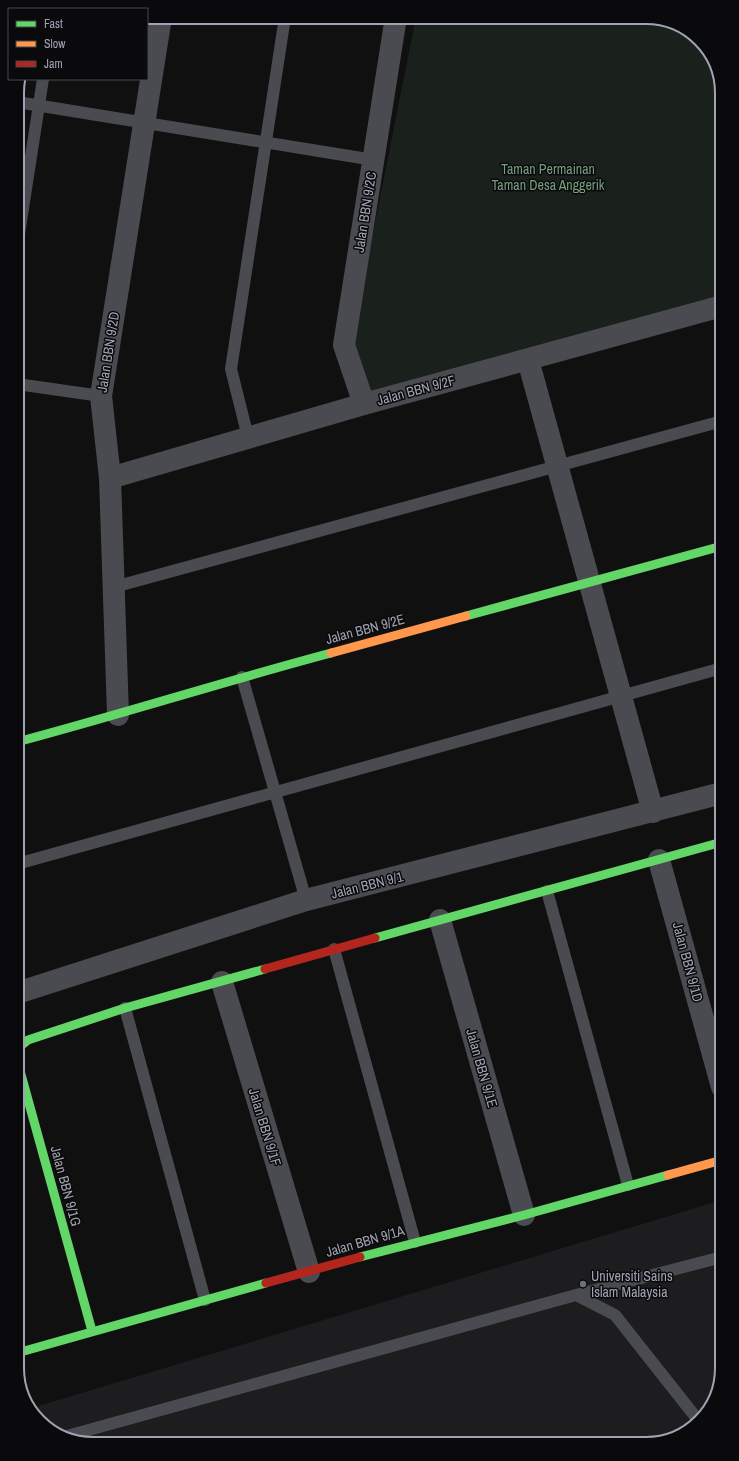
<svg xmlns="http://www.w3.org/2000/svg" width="739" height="1461" viewBox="0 0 739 1461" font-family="'Archivo Narrow',sans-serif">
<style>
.built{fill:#1d1d1f}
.green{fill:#1a201b}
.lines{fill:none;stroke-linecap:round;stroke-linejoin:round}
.lane{stroke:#4a4b50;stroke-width:12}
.street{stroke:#4a4b50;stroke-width:22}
.fast{stroke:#63d668;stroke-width:9}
.slow{stroke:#ff974d;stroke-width:9}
.jam{stroke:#b3261e;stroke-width:9}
.poi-dot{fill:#6e7079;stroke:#0a0a0c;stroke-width:1.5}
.labels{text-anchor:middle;stroke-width:3;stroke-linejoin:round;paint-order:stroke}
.park-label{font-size:14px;fill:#769e7c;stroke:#0a0a0c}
.street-label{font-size:14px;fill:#a0a4b2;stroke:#0a0a0c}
.poi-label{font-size:14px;fill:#a0a4b2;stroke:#0a0a0c;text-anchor:start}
.rim{fill:none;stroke:#a0a4b2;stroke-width:2}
</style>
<rect width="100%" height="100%" fill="#101010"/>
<path class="built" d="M722,1200V1368L709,1410L675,1438L646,1444H88L47,1428L32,1408Z"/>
<path class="green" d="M416,17H651L692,33L716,64L722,93V296L370,393L351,343Z"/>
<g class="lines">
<path class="lane" d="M17,102L374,160
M17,247L43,79
M17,384L101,396
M248,437L231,369L285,17
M114,587L722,421
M242,677L306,900
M17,864L722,668
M547,891L628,1185
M334,949L415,1242
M125,1008L205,1300
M576,1295L722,1257
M67,1436L576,1295L615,1315L698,1420"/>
<path class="street" d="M528,360L653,812
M364,404L344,345L396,17
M110,478L364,404L722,306
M118,715L110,478L101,396L161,17
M659,860L722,1087
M440,920L524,1215
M222,982L309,1272
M17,993L306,900L722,793"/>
<path class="fast" d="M466,616L722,546
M17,742C122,714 226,681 331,653
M375,938L722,842
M360,1257L524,1215L668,1175
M92,1331L17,1060L18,1048L28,1040L125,1008L265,969
M17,1353L266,1283"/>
<path class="slow" d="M331,653L466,616
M668,1175L722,1160"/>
<path class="jam" d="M265,969L375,938
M266,1283L360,1257"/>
</g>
<circle class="poi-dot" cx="583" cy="1284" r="4"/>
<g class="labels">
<g class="park-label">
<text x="548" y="174">Taman Permainan<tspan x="548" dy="16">Taman Desa Anggerik</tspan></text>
</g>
<g class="street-label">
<text transform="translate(365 212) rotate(-81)" y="5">Jalan BBN 9/2C</text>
<text transform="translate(108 352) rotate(-81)" y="5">Jalan BBN 9/2D</text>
<text transform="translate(416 390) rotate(-15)" y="5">Jalan BBN 9/2F</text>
<text transform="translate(365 629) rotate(-15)" y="5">Jalan BBN 9/2E</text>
<text transform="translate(367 885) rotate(-14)" y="5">Jalan BBN 9/1</text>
<text transform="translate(688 962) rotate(75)" y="5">Jalan BBN 9/1D</text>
<text transform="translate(482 1068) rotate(74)" y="5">Jalan BBN 9/1E</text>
<text transform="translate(265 1127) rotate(73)" y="5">Jalan BBN 9/1F</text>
<text transform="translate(66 1186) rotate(75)" y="5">Jalan BBN 9/1G</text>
<text transform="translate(365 1241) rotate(-16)" y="5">Jalan BBN 9/1A</text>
</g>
<g class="poi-label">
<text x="591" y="1281">Universiti Sains<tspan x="591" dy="16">Islam Malaysia</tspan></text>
</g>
</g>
<path d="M0 0H739V1461H0ZM93 24H646A69 69 0 0 1 715 93V1368A69 69 0 0 1 646 1437H93A69 69 0 0 1 24 1368V93A69 69 0 0 1 93 24Z" fill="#0a0a0c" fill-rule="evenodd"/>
<path class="rim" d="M93 24H646A69 69 0 0 1 715 93V1368A69 69 0 0 1 646 1437H93A69 69 0 0 1 24 1368V93A69 69 0 0 1 93 24Z"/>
<rect x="8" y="8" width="140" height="72" fill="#0a0a0c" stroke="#46484e"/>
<rect x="16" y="21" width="20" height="6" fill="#63d668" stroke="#46484e"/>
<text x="44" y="28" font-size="12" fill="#a0a4b2">Fast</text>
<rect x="16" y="41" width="20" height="6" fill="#ff974d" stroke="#46484e"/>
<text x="44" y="48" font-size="12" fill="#a0a4b2">Slow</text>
<rect x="16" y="61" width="20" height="6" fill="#b3261e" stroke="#46484e"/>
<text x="44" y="68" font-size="12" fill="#a0a4b2">Jam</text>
</svg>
